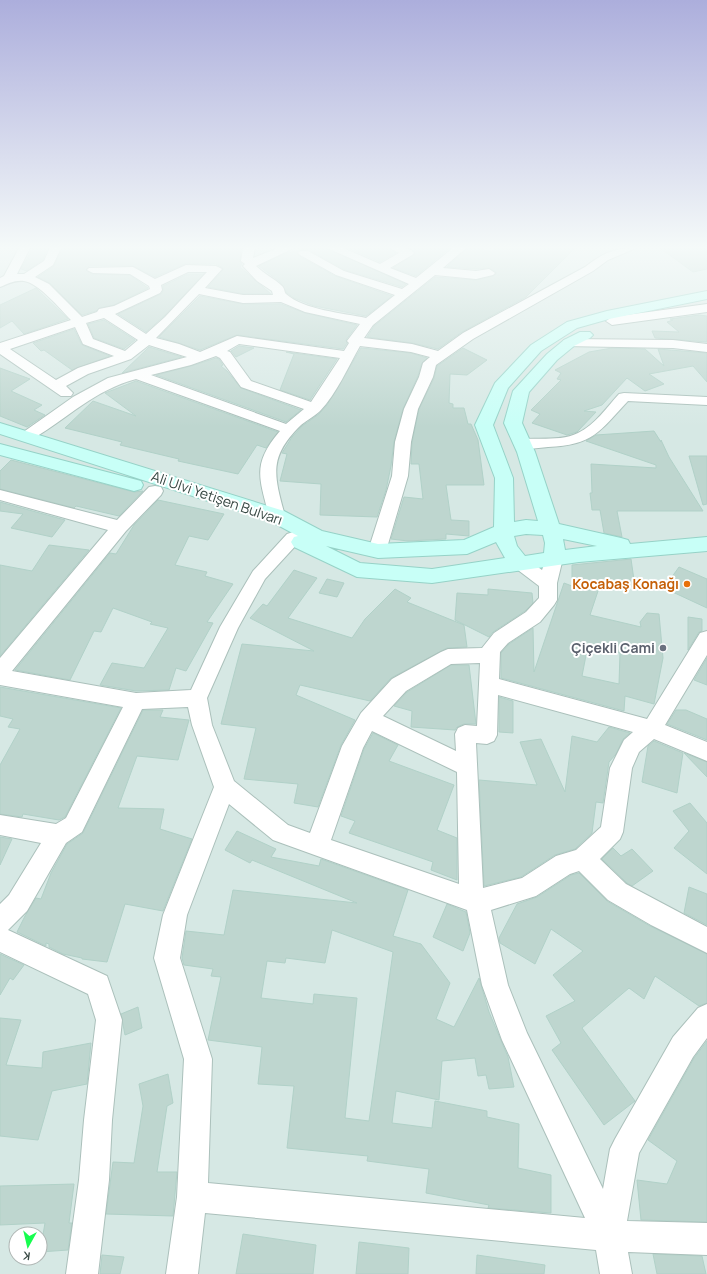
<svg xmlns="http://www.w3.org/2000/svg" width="707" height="1274" viewBox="0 0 707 1274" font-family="Manrope,sans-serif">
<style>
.residential{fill:#d6e8e4;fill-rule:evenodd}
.building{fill:#bed6cf;stroke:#b1d1c8;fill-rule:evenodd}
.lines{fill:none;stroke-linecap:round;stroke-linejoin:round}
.minor-casing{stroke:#abc0bb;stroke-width:2}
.secondary-casing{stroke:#96d2c7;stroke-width:2}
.minor{fill:#fff;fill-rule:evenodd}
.secondary{fill:#c8fff7;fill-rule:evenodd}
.food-dot{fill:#e8710a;stroke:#fff;stroke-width:1.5}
.worship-dot{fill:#6b7280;stroke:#fff;stroke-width:1.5}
.labels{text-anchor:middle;stroke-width:4;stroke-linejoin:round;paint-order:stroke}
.street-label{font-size:14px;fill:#374843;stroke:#fff}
.food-label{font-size:14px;font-weight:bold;fill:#c56008;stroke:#fff;text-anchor:end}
.worship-label{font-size:14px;font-weight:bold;fill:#5b616d;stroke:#fff;text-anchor:end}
</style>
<rect width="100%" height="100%" fill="#e9f4f2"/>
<path class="residential" d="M0,248H707V1274H0ZM16,1234H40V1258H16Z"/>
<path class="building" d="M33,248H48L43,260L27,271L21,269Z
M62,248H241L240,261L242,264L240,267L271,294H243L208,287L223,270V268L216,264H185L155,277L133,266H89L86,270L92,274L130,275L148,288L114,305L99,308L96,311L82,315L50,283L38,277L54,266Z
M304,248H326L406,284L402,287L345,270L309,250H300Z
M348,248H389L396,253L380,262Z
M410,248H450L416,276L393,268L415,254Z
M467,248H477L492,252L495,248H575L526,297L462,332L438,349L412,343L367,337L374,326L435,277L476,280L493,276L496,274V272L489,268L476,269L447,267Z
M660,248H707V269L693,272Z
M300,250L296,253L299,256L335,276L392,296L366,316L314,306L294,298L287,293L280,282L259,266L284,254Z
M188,274H204L164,316L146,332L118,314L161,294L163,291V286Z
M36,288L68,319L24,334L12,321L0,328V305Z
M200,296L243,304H281L305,313L357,325L346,340L347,343L343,349L237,335L200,350L159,337Z
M699,315L707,316V342L655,338L652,331L679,332L667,322L673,320L670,319Z
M104,320L135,340L124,349L94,338L88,324Z
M74,329L82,345L110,356L72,370L44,350L41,351L33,343Z
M239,346L254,348L236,357L231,351Z
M149,347L182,357L122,373L146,350Z
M361,348L411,353L427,358L422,363L418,376L403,409L394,442L391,466L386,490L377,517L320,515L321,484L280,481L287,454L282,453L292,437L302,426L319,414L327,405Z
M463,348L487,360L467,375L450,374L449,403L453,404V408H464L468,424H471L478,440L484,485H446L451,520L469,521V536L446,534V539L408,541L391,539L404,497L423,499L419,464H411L412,442L419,409L434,378L437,366Z
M612,348L645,349L664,366L658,349L707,353V382L693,366L649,374L664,384L645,391L627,378L602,405L584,411L596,412L577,432L567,435L532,423L540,414L531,410L561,380L557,379L561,373L555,370L589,352Z
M286,352L337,359L310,400L280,390L294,354Z
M216,358L219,359L223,365L221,366L227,371L241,388L301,410L286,422L156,375L191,366Z
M0,368L30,379L11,391L42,405L34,410L45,415L27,427L0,416Z
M136,381L278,432L266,448L257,445L238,474L178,461L179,459L120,445L122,442L65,428L93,401L136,416L105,393Z
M654,431L661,442V440L669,457L703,511H617L622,537L604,533L600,510H592L590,493H592L591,464L656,468V465L586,441L596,435Z
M689,456H707V504L703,505Z
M11,460L134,492L143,491L119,516L76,506L74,508L0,489V471Z
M158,500L224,514L208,540L189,536L175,565L207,572L205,576L233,584L207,622L213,623L186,671L176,668L169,690L136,691L100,685L112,663L144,668L168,628L150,624L152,622L113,608L101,632L94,631L70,680L15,670L110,553L116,554L134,525Z
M0,502L65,520L52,537L11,528L23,514L0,511Z
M49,545L89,550L0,656V565L32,571Z
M631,559L635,587L600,585L590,615L641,627L640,622L647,613L659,614L663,658L654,704L625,696L624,711L501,678V653L509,644L533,628L534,672L564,583L572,586V565ZM588,645L620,653L619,684L582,676Z
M679,567L707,579V608L664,588Z
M294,570L317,578L288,618L352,638L365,619L395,589L411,598L407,602L464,625L467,647L447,648L391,678L370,701L300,685L296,695L355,720L341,745L318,807L294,803L298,784L244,779L256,728L221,724L242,644L314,651L250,618L263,604L267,606Z
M327,579L344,583L337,597L319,593Z
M488,589L532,593L533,603L525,611L493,632L489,637L455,620L457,593L488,595Z
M688,617L702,619V631L699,632L688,650Z
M707,658V685L694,680Z
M451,665H469L476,724H464L457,727L455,730L411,727L412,711L394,706L407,692Z
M0,687L121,708L65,817L59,820L23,814L22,817L0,814V765L20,729L8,727L13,719L0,716Z
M499,697L513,701V733L499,732Z
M143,710H163L160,717L189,720L178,760L137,756L118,808L164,809L160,829L192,839L163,911L125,904L107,962L82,959V958L63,954L49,947V944L46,943V946L17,932L25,916L36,898L41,899L51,873L67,844L83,833Z
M676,710H686L707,719V740L667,724Z
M609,727L630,733L623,739L616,754L609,762L603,803L596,802L592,833L575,849L555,855L521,877L484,886L479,780L537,785L520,742L541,739L565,792L572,736L597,742Z
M373,733L398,745L389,761L454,785L437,830L457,838V880L431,870L433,862L349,833L355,821L341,816L364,749Z
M654,741L683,753L677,793L642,782L648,746Z
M684,753L707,762V777Z
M690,803L707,823V874L674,848L689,831L673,811Z
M237,831L276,849L271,857L319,866L321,859L408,890L393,936L421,944L450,983L436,1019L454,1027L479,978L489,1012L508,1057L514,1087L489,1089L486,1075L478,1076L475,1058L442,1061L439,1100L396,1091L392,1123L432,1128L435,1101L487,1111V1117L519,1124L518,1168L551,1175V1213L488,1208L489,1205L426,1193L429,1169L367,1161L368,1156L287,1148L294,1086L258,1084L262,1047L208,1040L221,977L211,976L213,969L184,965L182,958L186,931L224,935L233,890L357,903L252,860L250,863L225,850ZM332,930L393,952L369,1121L345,1118L357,998L314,994L313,1004L261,998L267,961L285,963L286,958L325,963Z
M0,837L12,839L0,865Z
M613,848L621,856L632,849L653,871L632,886L627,883L602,859Z
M579,873L607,901L650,926L707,954V1003L699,1006L655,976L644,999L629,988L582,1028L635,1101L604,1125L552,1050L561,1043L546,1016L575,1001L553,975L583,951L551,929L535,964L500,943L499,938L517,904L537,897L571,875Z
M689,887L707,894V925L684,913Z
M447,904L466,912L470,933L463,951L433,937Z
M0,954L24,965L13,980L10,978L0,995Z
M138,1007L142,1028L125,1035L121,1014Z
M0,1018L21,1020L6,1065L42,1068L43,1052L91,1043L87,1084L52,1091L38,1140L0,1136Z
M707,1041V1222L641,1220L637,1180L667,1184L677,1161L648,1140L694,1058Z
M168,1074L173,1103L167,1106L157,1172H177L173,1216L106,1214L113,1162L134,1163L143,1106L139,1084Z
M74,1184L69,1223H72L68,1250L40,1252L45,1223L0,1225V1186Z
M243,1234L316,1245L313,1274H236Z
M359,1242L409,1248L408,1274H356Z
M653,1254L702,1256L706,1274H657Z
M102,1255L124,1257L120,1274H100Z
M477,1255L545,1265L544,1274H476Z"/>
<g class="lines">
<defs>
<path id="minor" d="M19,248H30L17,274H24L44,261L50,248H61L53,265L35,277L49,284L82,317L97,312L99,309L114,306L150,289L149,286L130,274L93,273L87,270L89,268L133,267L155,279L186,265L216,266L222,269L205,288L243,295H273L272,291L257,281L243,266L245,264L241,261L243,248H255L253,258L278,248H294L256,266C264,274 275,279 282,286C285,289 284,292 286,294C304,310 343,313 366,318L395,295L336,275L300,255L298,253L300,251H308L344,271L402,289L409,284L327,248H343L380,264L399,253L390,248C398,248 408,246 414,253L412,255L390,268L416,278L453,248H466L443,268L476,271L489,269L495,273L493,275L476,279L435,275L373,325L364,338L412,344L438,351L463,333L585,267C603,253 614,248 636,248L608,260L593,271L473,339L436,365L433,377L418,409L411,442L408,476L386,551L383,555L377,557L371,555L368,551L392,476L395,442L404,409L419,377L423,363L430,357L411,352L360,346C348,367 337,393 320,411C315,416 307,420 301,425C268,457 274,475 285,516L283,520L277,522L271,520L269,516C259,477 252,464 280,431L136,379C95,390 69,417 34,438C29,441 26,440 22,439L20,436L22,433L73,397L108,378L187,357L149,345L131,359L88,374L66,386L73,393L71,396H61L0,354V343L71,320C60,309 39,283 24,281C14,280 8,284 0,287V278L4,276ZM188,272H207L165,317L146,334L115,314L160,293L162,290L161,285ZM199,294L243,303L281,302L305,312L360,324L347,341L349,343L344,351L237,336L200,352L179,344L156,338ZM104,318L138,340L125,351L93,339L86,323ZM75,327L83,344L114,356L78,368L56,380L10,349ZM239,344L340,358L311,402L251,381L230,352L227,351ZM216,356L220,358L241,387L304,409L286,424L151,375L191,365Z
M707,304V312L612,325L606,321L612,317Z
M569,339L673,340L707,344V352L673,348L564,346L562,343L564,340Z
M624,393L707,397V405L628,401C599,432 593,445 548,447C538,448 526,450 517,447L514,444L517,441L522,439C540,438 562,441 578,433C595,425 607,407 619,394Z
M155,486L161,487L163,491L161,495L126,531L12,671L136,693L191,690L220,627L253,571L287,534L293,532L299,534L302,538L299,542L265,579L238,628L207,698L212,725L234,781L288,825L310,833L342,746L361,713L392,679L441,652L448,649L482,648L494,633L526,612L539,598V586L514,567L511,563L514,559C525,555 533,563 542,570L548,554L554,552L560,554L563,558L557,583V600L554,605L540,622L508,643L500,652L499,679L647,719L700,633L707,631V655L665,725L707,742V761L654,739L639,752L632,768L623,832L620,839L600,859L626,884L707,927V953L651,925L608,900L579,871L570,874L536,896L491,910L508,985L527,1033L603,1189L610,1149L615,1139L673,1037L698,1008L707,1004V1038L693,1057L639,1153L627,1221L707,1223V1255L628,1252L632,1274H600L596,1250L205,1213L198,1274H166L177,1197L184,1059L154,958L163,915L214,787L192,725L188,707L142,709L82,832L66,843L27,911L8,930L107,976L122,1020L112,1120L109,1180L98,1274H66L79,1180L84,1120L96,1020L88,994L0,952V904L9,895L41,843L0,835V815L56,824L66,818L123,707L0,685V658L108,530L0,500V490L117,520L149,487ZM480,663L477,726L465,725L458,728L455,734L456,751L383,716L406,691L451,664ZM498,695L633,732L624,740L610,768L601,827L576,850L556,856L522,878L483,888L476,743L487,744L494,741L497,735ZM372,731L457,772L459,884L331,840L363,748ZM229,804L273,840L467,910L482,985L502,1040L585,1218L208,1183L212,1059L180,958L187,915Z"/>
<path id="secondary" d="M707,291V299L609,319L577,328L541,351L508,388L493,425L513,478L514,522L526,520L538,521L517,452L504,423L513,391L547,354L564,340L580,332H590L593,335L590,338L574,346L557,360L529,392L522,423L535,452L559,524L621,538L628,540L630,544L707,537V551L579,562L432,583L357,577L294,547L291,542L294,537L298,536L270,521L0,434V423L284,511L322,531L378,544L464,540L494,527L495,478L475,425L495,383L531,345L567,322L607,311ZM526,534L543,535L545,543L544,553L525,556L517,546L514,536ZM563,539L597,546L565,550ZM496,542L505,558L432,569L360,563L326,546L378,558L467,554Z
M0,444L141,481L143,485L141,489L134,491L0,455Z"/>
</defs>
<use href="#minor" class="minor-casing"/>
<use href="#secondary" class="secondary-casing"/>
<use href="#minor" class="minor"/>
<use href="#secondary" class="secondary"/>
</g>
<linearGradient id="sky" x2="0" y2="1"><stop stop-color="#acaedc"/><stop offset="0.58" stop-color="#f5faf9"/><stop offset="1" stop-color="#f5faf9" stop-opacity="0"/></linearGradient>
<rect width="707" height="427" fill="url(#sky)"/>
<circle class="food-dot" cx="687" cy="584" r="4"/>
<circle class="worship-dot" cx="663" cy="648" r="4"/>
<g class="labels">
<g class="street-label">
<text transform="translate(217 498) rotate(19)" y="5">Ali Ulvi Yetişen Bulvarı</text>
</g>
<g class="food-label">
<text x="679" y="589">Kocabaş Konağı</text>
</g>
<g class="worship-label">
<text x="655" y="653">Çiçekli Cami</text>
</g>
</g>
<g transform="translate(28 1246) rotate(188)"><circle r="19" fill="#ffffff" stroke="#afb6b4"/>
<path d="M0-3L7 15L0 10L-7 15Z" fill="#17fd4f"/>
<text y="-6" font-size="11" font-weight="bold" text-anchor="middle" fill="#374843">K</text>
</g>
</svg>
